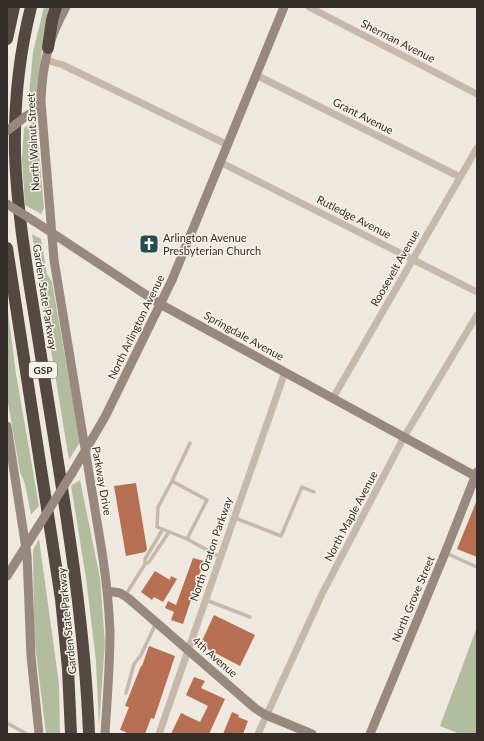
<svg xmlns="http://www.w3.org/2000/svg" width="484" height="741" viewBox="0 0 484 741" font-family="Lato,sans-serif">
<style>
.green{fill:#b2bda0}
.building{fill:#b76f54}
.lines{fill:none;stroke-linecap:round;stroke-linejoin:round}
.lane{stroke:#c6b8ab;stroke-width:3.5}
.street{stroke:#c6b8ab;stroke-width:7}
.secondary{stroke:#99887d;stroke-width:9}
.highway{stroke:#554842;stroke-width:12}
.secondary-bridge{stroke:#99887d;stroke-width:9}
.labels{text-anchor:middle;stroke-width:3;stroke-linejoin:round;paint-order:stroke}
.shield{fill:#f7f2ea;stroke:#6f6863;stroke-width:1}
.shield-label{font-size:10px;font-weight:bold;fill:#352d29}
.street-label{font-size:11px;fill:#352d29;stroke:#f7f2ea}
.poi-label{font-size:11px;fill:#352d29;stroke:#f7f2ea;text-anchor:start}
</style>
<rect width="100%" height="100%" fill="#efe8de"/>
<path class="green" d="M44,7H52L42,50L36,101L28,106L33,52Z
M36,119L44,208L41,214L25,205L22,160L24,128Z
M32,234L41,239L47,274L52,282L80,442L69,460Z
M7,304L16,374L39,506L31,515L25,484L20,472L7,397Z
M80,480L100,578L105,643L99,726L96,661L86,578L71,486Z
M39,539L59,684L60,734H46L34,636L33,550Z
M477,627V734H460L440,726Z"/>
<path class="building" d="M136,483L147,549L145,552L126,556L114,486Z
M477,500V557L457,549Z
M193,558L204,561L183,624L171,620L174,612L165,608L168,601L176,605Z
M155,571L170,580L171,576L177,579L163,602L154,597L152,600L141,592Z
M214,615L255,635L240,666L200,645Z
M149,646L175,656L154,719L151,718L145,734H125L126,732L120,730L129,707L125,706L141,666H142Z
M194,677L205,681L201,688L225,699L209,734H171L181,713L200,722L208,706L186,695Z
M232,712L239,715L238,717L248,721L243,734H223Z"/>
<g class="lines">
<path class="lane" d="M190,443L172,481L158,507L157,527L187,539L220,557
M172,481L207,500L187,539
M235,518L281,536L302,487L314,492
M163,529L145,559V564L149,562L169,532
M446,553L477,567
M125,596L145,564
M206,600L250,617
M126,693L134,664L141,655L156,623
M7,723L27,734"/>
<path class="street" d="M309,7L477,94
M46,60L63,65L228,145
M256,75L460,177
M220,162L477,292
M333,398L477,148
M159,734L285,372
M258,734L322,594L404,437L477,315"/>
<path class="secondary" d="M66,7C49,37 42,66 41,101L54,260L102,552C106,578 109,605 110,632C110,666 107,700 105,734
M25,117L37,109L41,101
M34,221L160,304L477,477
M7,426L27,555L31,656L39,734
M72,473L105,417L172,280L284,7
M7,576L38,527
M107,591L120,593L128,598L256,709L266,715L312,734
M370,734L445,553L477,472"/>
<path class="highway" d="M31,7C19,55 14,104 15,153C17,219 30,285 40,350C60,478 84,605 89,734
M7,39L14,7
M48,48L52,20L56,7
M7,248L61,599L68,669L71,734"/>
<path class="secondary-bridge" d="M7,131L25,117
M7,204L34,221
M38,527L72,473"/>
</g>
<defs>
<symbol id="church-square" viewBox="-11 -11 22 22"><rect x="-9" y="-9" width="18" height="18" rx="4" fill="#244d51" stroke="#f7f2ea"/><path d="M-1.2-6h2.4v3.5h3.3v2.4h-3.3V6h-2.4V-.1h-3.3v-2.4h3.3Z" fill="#fff"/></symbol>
</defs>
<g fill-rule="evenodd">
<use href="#church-square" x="138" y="233" width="22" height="22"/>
</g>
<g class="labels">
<rect class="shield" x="29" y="362" width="28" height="16" rx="3"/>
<g class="shield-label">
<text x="43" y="374">GSP</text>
</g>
<g class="street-label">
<text transform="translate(398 41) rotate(27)" y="4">Sherman Avenue</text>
<text transform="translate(363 116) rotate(27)" y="4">Grant Avenue</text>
<text transform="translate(33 142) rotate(-93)" y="4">North Walnut Street</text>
<text transform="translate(354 217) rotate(27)" y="4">Rutledge Avenue</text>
<text transform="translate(395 268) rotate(-60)" y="4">Roosevelt Avenue</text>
<text transform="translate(45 297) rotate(81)" y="4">Garden State Parkway</text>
<text transform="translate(136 327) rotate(-64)" y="4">North Arlington Avenue</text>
<text transform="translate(244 336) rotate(29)" y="4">Springdale Avenue</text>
<text transform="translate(102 481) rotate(80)" y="4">Parkway Drive</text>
<text transform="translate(351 516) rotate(-62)" y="4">North Maple Avenue</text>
<text transform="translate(211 549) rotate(-71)" y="4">North Oraton Parkway</text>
<text transform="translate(413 599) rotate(-67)" y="4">North Grove Street</text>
<text transform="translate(67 621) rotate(-96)" y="4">Garden State Parkway</text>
<text transform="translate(215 657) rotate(41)" y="4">4th Avenue</text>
</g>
<g class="poi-label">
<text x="163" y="242">Arlington Avenue<tspan x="163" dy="13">Presbyterian Church</tspan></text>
</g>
</g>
<rect width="484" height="741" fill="none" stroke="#352d29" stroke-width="16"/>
</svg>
